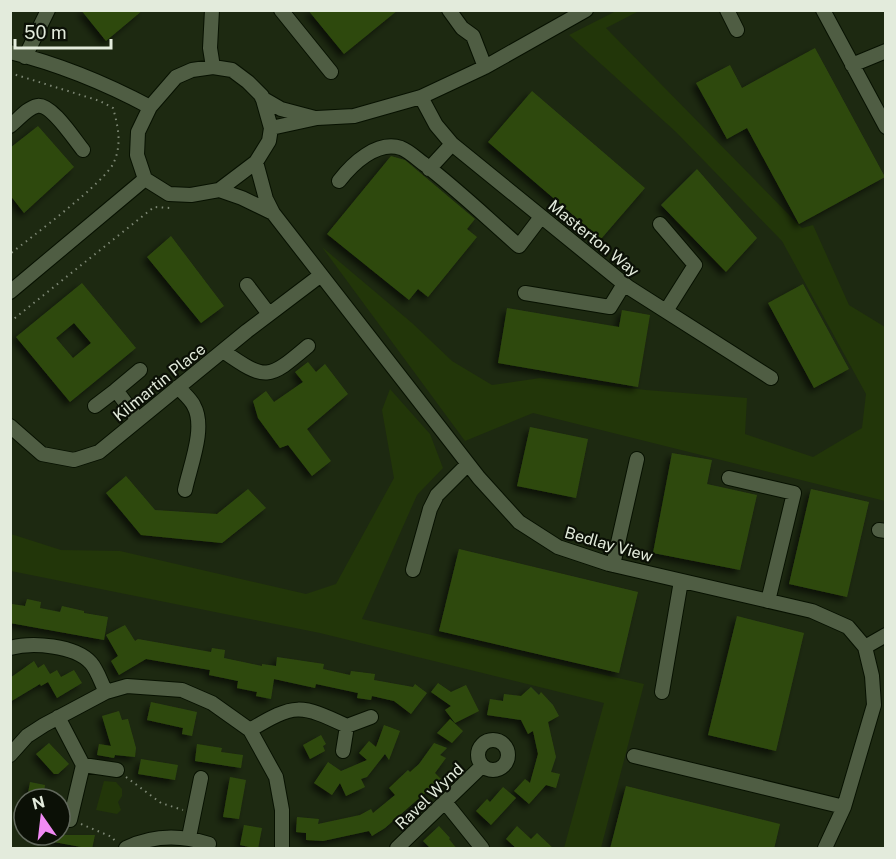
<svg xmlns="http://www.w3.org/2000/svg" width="896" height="859" viewBox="0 0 896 859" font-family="'Public Sans',sans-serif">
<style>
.green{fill:#223609}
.building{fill:#2f490f;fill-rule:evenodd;filter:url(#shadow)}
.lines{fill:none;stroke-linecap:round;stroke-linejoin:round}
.minor-casing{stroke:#071100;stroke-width:16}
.path{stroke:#7d8774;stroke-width:2;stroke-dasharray:1.5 4.5;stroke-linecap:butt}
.minor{stroke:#4f5d43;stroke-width:14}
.labels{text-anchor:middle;stroke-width:4.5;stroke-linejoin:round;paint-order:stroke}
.street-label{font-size:16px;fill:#e3ebdc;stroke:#0b1006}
</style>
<defs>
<filter id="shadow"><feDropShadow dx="-4" dy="4" stdDeviation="3" flood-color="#0009"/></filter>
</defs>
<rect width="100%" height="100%" fill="#1d2911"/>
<path class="green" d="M618,10L639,11L606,28L802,228L813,225L849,305L885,327V501L533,413L465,441L322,247L412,323L452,361L492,385L540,378L646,390L747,398L745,434L813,457L862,428L866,394L782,241L676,132L569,35Z
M390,389L430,434L443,468L417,495L362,619L644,684L601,848H564L604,703L320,633L11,571V534L61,550L120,551L306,594L336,584L394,478L382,410Z
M104,781L116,782L122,789V796L118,802L121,810L117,814L96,810Z"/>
<path class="building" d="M81,10H143L106,41Z
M308,10H398L344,54Z
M815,48L885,177L799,224L747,128L727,139L696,83L730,65L742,88Z
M532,91L645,188L601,239L488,142Z
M38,126L74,167L24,213L10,195V148Z
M391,156L405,160L475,219L467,229L477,237L428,297L418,289L409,300L327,234Z
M697,169L757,238L726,272L661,205Z
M171,236L224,306L201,323L147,257Z
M82,283L136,348L70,402L16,337ZM74,323L91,343L73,358L56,338Z
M803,284L849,369L814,388L768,303Z
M507,308L619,327L622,310L650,315L638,387L498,363Z
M308,362L316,372L325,364L348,394L307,429L331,461L312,476L288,445L280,448L258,418L253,401L266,391L274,402L303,382L295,372Z
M530,427L588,439L576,498L517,486Z
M672,453L712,460L707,484L757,495L740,570L653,553Z
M126,476L155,510L217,514L248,489L266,508L222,543L141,535L106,493Z
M811,489L869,502L847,597L789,584Z
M459,549L638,592L619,673L439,631Z
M27,599L41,602L40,608L60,612L62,606L84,611V613L108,617L104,640L10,623L12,604L25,606Z
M737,616L804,633L776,751L708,735Z
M125,625L135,641L138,639L211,652L212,648L225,650L224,658L262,666V664L276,666L277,657L324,664L323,669L350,675L351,671L375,674L374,680L413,687L415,684L427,693L411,714L394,701L372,696L371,700L357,698L358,693L316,684L315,688L274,679L271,699L256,696L257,692L237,688L238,681L209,675L210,670L146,659L119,675L111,661L118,656L106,635Z
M34,661L38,668L44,664L50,674L57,670L61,677L74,670L82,683L57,698L48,682L41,686L40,684L10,702V678Z
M438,683L451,692L466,685L479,711L455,723L445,710L451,706L431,692Z
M531,687L539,695L541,692L553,705L559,716L548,722L556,757L551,772L560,774L556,788L546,785L529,804L514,791L525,779L530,783L538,754L533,731L528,734L521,720L487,715L490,699L503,701L504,694L521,696Z
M151,702L197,712L192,736L182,734L183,728L147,720Z
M119,711L122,720L128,719L136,748L135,757L115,755L114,758L97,755L99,744L111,746L102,716Z
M450,719L463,731L452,743L437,733Z
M384,725L400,731L389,760L385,754L367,777L361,779L365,787L346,796L340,783L332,795L314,783L328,762L341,771L367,760L359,753L369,741L376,747Z
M321,735L326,744L323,746L325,751L310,759L303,745Z
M49,743L69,764L58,774H54L36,754Z
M434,743L447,748L440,755L446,758L435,773L441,779L385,828L372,836L369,831L323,841L306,840V833L296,832L297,817L319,819L318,824L360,815L371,809L373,813L395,795L389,788L408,770L410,772L419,764Z
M197,744L222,748L221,752L243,755L241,768L195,761Z
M141,759L178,765L175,780L138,774Z
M230,777L246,780L239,819L223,817Z
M30,782L45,785L43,799H27Z
M626,786L780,824L774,849H610Z
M503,787L516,798L491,825L476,811L487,799L490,802Z
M244,825L262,828L258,849L240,845Z
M439,826L450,838L449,839L457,849H431L423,841Z
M517,826L531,839L537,833L554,849H517L506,839Z
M44,835H95L92,849L43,840Z"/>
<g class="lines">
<defs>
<path id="minor" d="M212,10L210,48L213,67
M281,10L331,72
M449,10L462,28L473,36L485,67
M727,10L737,30
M823,10L886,127
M10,52C58,64 107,84 150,107
M25,57L48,10
M852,65L886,51
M213,67L232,70L248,82L262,96L271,128L269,141L256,162L219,190L191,195L169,194L145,179L137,155L138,132L150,107L176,77L192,70Z
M421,97L436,125L452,144L628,287L771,378
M262,98L281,109L315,118
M10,126C18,120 27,108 37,106C51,103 74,139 83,150
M271,128L317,118L354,116L421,97L485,67L586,10
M256,162L266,199L273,213L479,478L519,522L558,547L609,564L812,611L848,627L865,647L872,676L874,705L844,807L825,848
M429,169L452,144
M339,181C352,164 377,140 401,148C409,151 417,159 424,164C457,189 488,219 519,246L541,217
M219,190L242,198L273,213
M660,224L695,265L666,311
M247,285L269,314
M10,292L145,179
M525,293L610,307L624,284
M223,351C266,381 268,380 308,346
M178,387C183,393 191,399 194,406C206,428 190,466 185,490
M95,406L116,390
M138,420L116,390L140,370
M10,426L42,454L74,460L99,452L247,331L321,275
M729,478L794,493L768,601
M879,530L886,531
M613,565L637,459
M413,570L430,509L437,495L468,464
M865,647L886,635
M10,648C32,642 75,645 91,663C98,671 101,683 106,692
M662,692L681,581
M58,717L83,765L70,820
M347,726L371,717
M250,730C295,703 300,704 347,726
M478 755a15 15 0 1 1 30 0a15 15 0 1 1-30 0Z
M343,751L347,726
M10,755L27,736L44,725L106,692L127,686L182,690L212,703L250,730L276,777L282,810V848
M634,756L844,807
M83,765L117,770
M445,802L482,848
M189,837L201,778
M126,848C153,835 182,835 209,844
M397,848L482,766"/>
</defs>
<use href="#minor" class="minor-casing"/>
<path class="path" d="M10,73L100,101L113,108C118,126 122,144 114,162C107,181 30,238 10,254
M10,322L154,207L171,208
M126,777L161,803L183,810
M81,824L112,837L115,841"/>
<use href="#minor" class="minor"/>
</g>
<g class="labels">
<g class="street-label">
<text transform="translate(594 238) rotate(39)" y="6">Masterton Way</text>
<text transform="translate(159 382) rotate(-39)" y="6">Kilmartin Place</text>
<text transform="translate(609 544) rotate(16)" y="6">Bedlay View</text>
<text transform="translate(429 796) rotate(-44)" y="6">Ravel Wynd</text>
</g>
</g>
<rect width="896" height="859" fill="none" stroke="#e3ebdc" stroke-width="24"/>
<g transform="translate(42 817) rotate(346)"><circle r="28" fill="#0b1006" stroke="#61685c" stroke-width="1.5"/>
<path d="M0-4.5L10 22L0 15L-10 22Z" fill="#f18af4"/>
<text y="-9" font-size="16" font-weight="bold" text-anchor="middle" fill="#e3ebdc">N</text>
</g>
<path d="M15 39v9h96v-9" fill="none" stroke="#e3ebdc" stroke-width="3"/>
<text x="24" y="39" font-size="18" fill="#e3ebdc" stroke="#0b1006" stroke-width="4.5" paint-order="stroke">50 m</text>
</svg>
